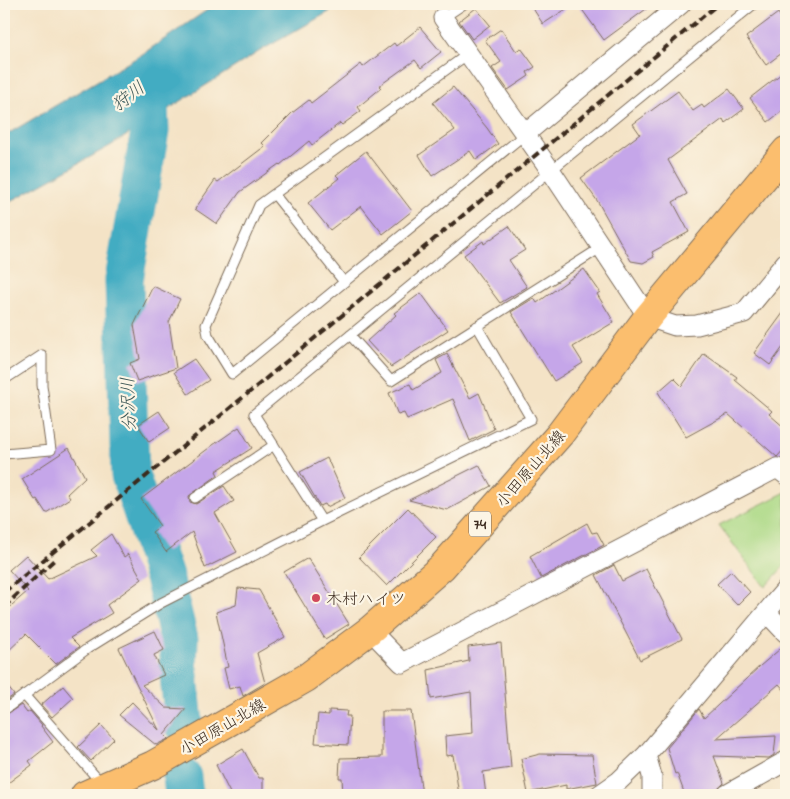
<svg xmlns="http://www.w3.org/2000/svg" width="790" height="799" viewBox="0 0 790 799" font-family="'Indie Flower','Klee One',sans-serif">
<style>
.green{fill:#acd986;stroke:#748252}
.water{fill:#43acc2;stroke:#3f6b70}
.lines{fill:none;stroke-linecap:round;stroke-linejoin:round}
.river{stroke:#43acc2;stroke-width:39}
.building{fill:#c5a6e9}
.service-casing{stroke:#7c6b59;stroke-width:11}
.minor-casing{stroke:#7c6b59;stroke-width:21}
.primary-casing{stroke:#7c6b59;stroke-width:30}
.service{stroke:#fff;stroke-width:9}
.minor{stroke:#fff;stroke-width:19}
.primary{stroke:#fbbe6e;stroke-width:28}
.rail{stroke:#3b2a1e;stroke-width:4;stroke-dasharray:8 4;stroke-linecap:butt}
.poi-dot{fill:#d1495b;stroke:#fcf5e5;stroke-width:2}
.labels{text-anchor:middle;stroke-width:4.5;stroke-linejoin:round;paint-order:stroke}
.shield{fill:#fcf5e5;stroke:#75675a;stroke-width:1}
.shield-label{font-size:15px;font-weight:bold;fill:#3b2a1e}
.street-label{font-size:16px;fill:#3b2a1e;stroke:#fcf5e5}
.poi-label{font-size:16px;fill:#3b2a1e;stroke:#fcf5e5;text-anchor:start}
.water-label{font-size:18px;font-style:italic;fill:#3e5857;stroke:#fcf5e5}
</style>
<rect width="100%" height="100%" fill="#fcf5e5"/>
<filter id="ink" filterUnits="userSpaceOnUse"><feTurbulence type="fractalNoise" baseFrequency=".02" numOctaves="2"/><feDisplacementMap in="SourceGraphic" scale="10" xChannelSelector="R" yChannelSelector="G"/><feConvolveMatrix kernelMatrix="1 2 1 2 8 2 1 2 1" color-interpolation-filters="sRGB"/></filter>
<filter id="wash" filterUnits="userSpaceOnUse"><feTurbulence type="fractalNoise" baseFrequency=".0096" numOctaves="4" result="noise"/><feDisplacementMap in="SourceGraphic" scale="20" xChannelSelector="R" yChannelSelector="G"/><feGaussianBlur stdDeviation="1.12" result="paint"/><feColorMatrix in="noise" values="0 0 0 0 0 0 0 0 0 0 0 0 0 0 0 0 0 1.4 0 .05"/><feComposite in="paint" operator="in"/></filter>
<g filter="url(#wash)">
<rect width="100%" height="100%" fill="#f4e3c6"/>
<path class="green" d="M786,492V564L765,587L719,525Z"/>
<path class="water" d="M216,4H343L260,51L110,146L4,205V136L141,55Z"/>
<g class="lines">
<path class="river" d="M148,79L150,131L124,280L130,475L164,577L179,639L178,666L184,724
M182,777L184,795"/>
</g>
<g id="blocks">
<path class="building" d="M530,4H574L543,24Z
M578,4H653L604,40Z
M476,8L490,25L472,39L459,21Z
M778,13L786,25V50L766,65L746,37Z
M420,27L441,52L421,68L415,60L379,86L381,88L358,107L361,111L342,125L340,123L312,145L309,141L280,165L279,164L240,192L217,224L195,209L215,180L218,182L265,146L262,143L292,113L309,100L311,103L361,64L363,67L394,43L396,46Z
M501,29L516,51L521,48L535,67L527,72L529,76L508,90L492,68L501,62L485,40Z
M786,70V108L768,122L750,98Z
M453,87L487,128L498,144L476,160L470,151L432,176L419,155L455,130L433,103Z
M729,89L744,109L725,123L723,119L668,160L687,194L673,202L689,232L652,252L654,257L643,263L631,261L598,202L581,178L640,134L633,124L678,91L693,111L702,105L704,108Z
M366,151L412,211L383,234L361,206L330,230L308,203L339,178L336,175Z
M509,226L525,250L509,260L527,287L500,303L464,255L483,241L484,244Z
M584,269L600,292L597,294L614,322L573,347L583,363L554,381L511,312L534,298L537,303Z
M153,286L180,299L169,322L176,368L137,381L130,363L140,359L134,325Z
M421,293L448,330L391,367L367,341L396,315L394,313Z
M786,309V343L770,365L754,353Z
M447,354L470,398L479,393L494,429L470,441L453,399L407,419L404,413L398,415L389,393L410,384L413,390L442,373L436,360Z
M704,354L737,377L735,380L772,411L769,414L786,429V447L777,457L728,414L686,437L658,392L674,378L682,386Z
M194,359L209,380L188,394L174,372Z
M159,411L170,428L149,442L138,425Z
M239,427L252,448L216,471L218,475L189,496L190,502L196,504L224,486L234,501L215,513L237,552L205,568L192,532L166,552L152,532L160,526L141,499L213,445Z
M69,448L85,477L67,494L70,498L46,513L37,499L35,500L22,479Z
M327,458L345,498L327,507L325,504L320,506L300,472Z
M479,465L491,486L447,510L409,500Z
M408,508L436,537L387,586L359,557Z
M587,523L592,533L597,532L604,545L541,578L530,556Z
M111,534L124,557L128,554L142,579L107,605L112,613L70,638L79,647L56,664L26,634L4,655V612L28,591L9,570L26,555L48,579L97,556L91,550Z
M308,558L349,624L325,639L284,572Z
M614,565L622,581L646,569L682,639L640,660L596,575Z
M731,571L750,592L737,605L717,584Z
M238,588L259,590L285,637L257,653L265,683L243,696L240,686L229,689L224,668L228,667L216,612L236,605Z
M155,631L164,650L154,655L164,675L142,685L166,708L186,709L164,735L168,739L156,745L119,715L132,702L159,730L119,648Z
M501,643L511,768L483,772L486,795H459L453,755L446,756L445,736L473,733L471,692L431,699L428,670L469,661L468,647Z
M786,644V692L779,684L716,739L776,736L774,755L769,758L714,756L724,783L716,791L706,795H685L677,773L675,774L667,748L699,709L704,718L760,666Z
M4,682L14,695L4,702Z
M63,686L73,698L52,717L41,705Z
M21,705L27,713L30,711L42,725L41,726L53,742L29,761L32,765L4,786V716Z
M329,710L347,711L346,716H350L348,745L315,743L318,714L329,715Z
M382,711H411L422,795H343L342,778H339L340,758L382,757Z
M101,725L114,739L91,761L78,747Z
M243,749L259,778H263V795H231L216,765Z
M540,754L592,755L597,783L566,789V785L528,793L521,759Z"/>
</g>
</g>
<g filter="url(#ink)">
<use href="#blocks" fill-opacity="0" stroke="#7c6b59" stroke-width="1"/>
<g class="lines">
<defs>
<path id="service" d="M443,18L464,4
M468,54L259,205L206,325L208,335L232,374L524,135
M274,194L344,282
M350,335L391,381L602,247
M4,380L42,355
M4,454L51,450L42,385V355
M195,498L274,445
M322,521L254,414L754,4
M24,695L103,785
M4,710L87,649L161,603L322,521L531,419L477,326"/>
<path id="minor" d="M443,18L551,171L648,317L675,326L697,325L744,313L786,262
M524,135L681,4
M767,613L786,633
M370,630L402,663L777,468L786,475
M646,755L652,776V795
M599,795L619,781L646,755L786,589
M726,795L786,761"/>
<path id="primary" d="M85,795L153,765L306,678L370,630L442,567L560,434L648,317L786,151"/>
</defs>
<use href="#service" class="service-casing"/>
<use href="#minor" class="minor-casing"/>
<use href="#primary" class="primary-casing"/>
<use href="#service" class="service"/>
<use href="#minor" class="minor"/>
<use href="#primary" class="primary"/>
<path class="rail" d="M4,592L246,395L718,4
M4,607L54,560"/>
</g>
</g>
<circle class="poi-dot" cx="316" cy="598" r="5"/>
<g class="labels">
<rect class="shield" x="469" y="511.5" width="22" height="25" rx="4"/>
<g class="shield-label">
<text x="480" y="529">74</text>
</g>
<g class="street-label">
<text transform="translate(530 468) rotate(-49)" y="6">小田原山北線</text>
<text transform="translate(222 726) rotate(-30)" y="6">小田原山北線</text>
</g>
<g class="poi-label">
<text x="326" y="604">木村ハイツ</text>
</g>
<g class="water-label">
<text transform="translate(128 96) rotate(-38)" y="6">狩川</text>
<text transform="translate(128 404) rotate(-92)" y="6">分沢川</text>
</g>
</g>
<rect width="790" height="799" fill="none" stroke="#fcf5e5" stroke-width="20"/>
</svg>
